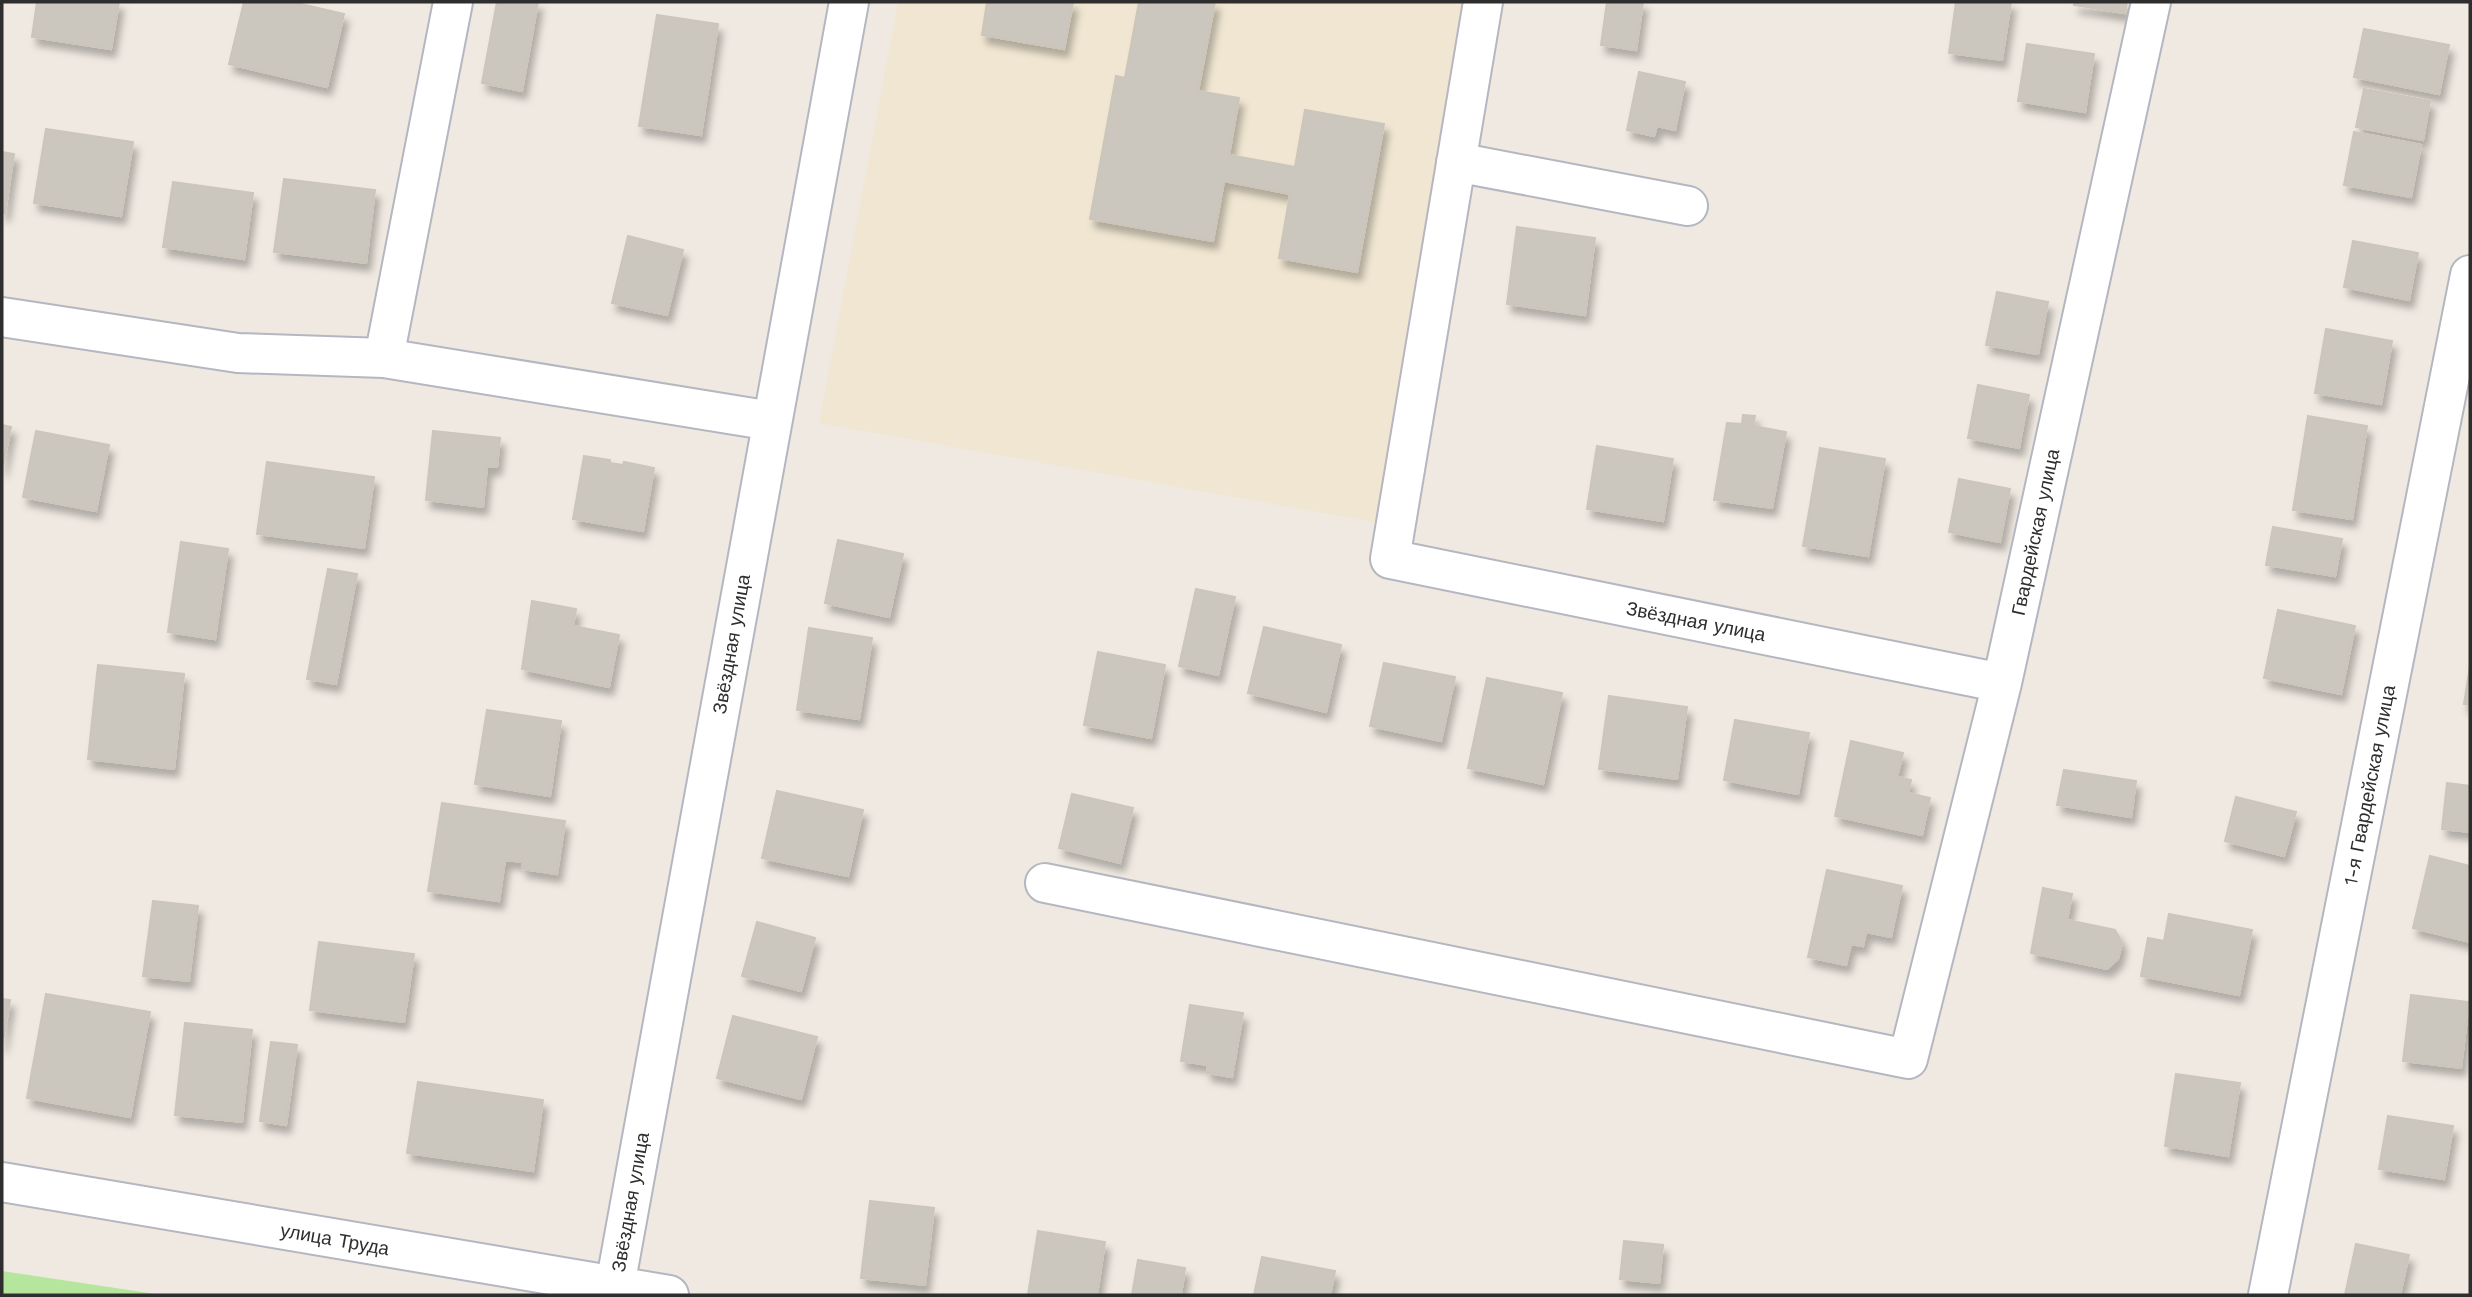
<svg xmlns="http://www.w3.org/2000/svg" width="2472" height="1297" viewBox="0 0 2472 1297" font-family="'Work Sans',sans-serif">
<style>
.education{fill:#f0e6d1}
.green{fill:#b6e59e}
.building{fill:#cbc7bf;stroke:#cbc5ba;stroke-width:2;filter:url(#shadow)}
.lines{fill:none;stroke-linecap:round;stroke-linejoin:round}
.minor-casing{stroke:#b4b7c1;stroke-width:42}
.minor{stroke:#fff;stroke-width:38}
.labels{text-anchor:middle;stroke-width:7;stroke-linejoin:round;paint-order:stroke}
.street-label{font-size:19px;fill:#2e2e2e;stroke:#fff}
</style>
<defs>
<filter id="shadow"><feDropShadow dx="4.5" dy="8" stdDeviation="3.5" flood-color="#0004"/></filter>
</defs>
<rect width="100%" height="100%" fill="#efe9e1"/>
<path class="education" d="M898,2H1466L1391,525L819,423Z"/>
<path class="green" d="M2,1271L162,1295H2Z"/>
<path class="building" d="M37,2H119L111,49L32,37Z
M244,2H292L344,14L327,87L229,64Z
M497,2H538L522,91L482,83Z
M987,2H1073L1064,49L982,35Z
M1139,2H1215L1198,91L1239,98L1229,155L1295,167L1305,110L1384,124L1357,272L1279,258L1290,194L1224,181L1213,241L1090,219L1116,76L1125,78Z
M1607,2H1643L1636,50L1601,45Z
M1956,2H2011L2002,60L1949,53Z
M2075,2H2127L2125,13L2074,5Z
M657,15L718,24L701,135L639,126Z
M2364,29L2449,45L2439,94L2354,77Z
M2027,44L2094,54L2085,112L2018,101Z
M1639,72L1685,82L1675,130L1657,126L1654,136L1627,130Z
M2364,89L2430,101L2423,140L2356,127Z
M46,129L133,142L121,216L34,203Z
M2354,132L2421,145L2411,197L2344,185Z
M2,152L14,154L5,213H2Z
M284,179L375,190L366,263L274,252Z
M173,182L253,193L244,259L163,247Z
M1517,227L1595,238L1585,315L1507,304Z
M628,236L683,250L667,315L612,303Z
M2353,241L2418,253L2409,300L2344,287Z
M1997,292L2048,302L2038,354L1986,345Z
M2326,329L2392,341L2381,404L2315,393Z
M1978,385L2029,395L2019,448L1968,438Z
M1743,415L1755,416L1753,426L1786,432L1772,508L1714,500L1727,423L1742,424Z
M2308,416L2367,426L2352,519L2293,510Z
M2,425L11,427L2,470Z
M36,431L109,445L96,511L23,497Z
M433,431L500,438L497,467H487L483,507L426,500Z
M1597,446L1673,459L1663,521L1587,509Z
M1820,448L1885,459L1868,556L1803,546Z
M584,456L610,460V463L623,465L624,462L654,468L643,531L573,519Z
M267,462L374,477L364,548L257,534Z
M1959,479L2010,489L2000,542L1949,532Z
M2273,527L2342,539L2335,576L2266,565Z
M838,540L903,554L889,617L825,603Z
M181,542L228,549L215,639L168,632Z
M328,569L357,574L336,684L307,679Z
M1196,589L1235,597L1218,675L1179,666Z
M532,601L576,609L573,626L619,635L609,687L522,669Z
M2278,610L2355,626L2341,694L2264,678Z
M1264,627L1341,645L1326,712L1248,693Z
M809,628L872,638L859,719L797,710Z
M1098,652L1165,665L1151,738L1084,725Z
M1384,663L1455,677L1441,741L1370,726Z
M98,665L184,674L174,769L88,759Z
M2470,666V705L2464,704Z
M1487,678L1562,693L1543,784L1468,768Z
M1609,696L1687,707L1677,779L1599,769Z
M487,710L561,721L550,796L475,784Z
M1735,720L1809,733L1798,794L1724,780Z
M1851,741L1903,753L1897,777L1911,780L1908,793L1930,798L1922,835L1835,816Z
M2064,770L2136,781L2131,817L2057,805Z
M2447,783L2470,786V832L2442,829Z
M777,791L863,810L848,876L762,858Z
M1072,794L1133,808L1120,863L1059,848Z
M2236,797L2296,812L2284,856L2225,841Z
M442,803L565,821L557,874L522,869L523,862L505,860L499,901L428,891Z
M2430,856L2470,866V942L2413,928Z
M1827,870L1902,886L1891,937L1866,932L1863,946L1851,944L1846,965L1808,957Z
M2043,888L2072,894L2067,920L2115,930L2122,943L2118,959L2107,969L2031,953Z
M153,901L198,906L189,981L143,976Z
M2169,914L2252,930L2239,995L2141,976L2148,938L2164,941Z
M757,922L815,938L801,991L742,976Z
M319,942L414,954L404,1022L310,1010Z
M46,994L150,1012L130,1117L27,1098Z
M2411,995L2469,1002L2461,1068L2403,1061Z
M2,999L10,1000L2,1046Z
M1190,1005L1243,1013L1232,1077L1207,1073L1208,1065L1181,1061Z
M733,1016L817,1037L801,1099L717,1078Z
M185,1023L252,1030L242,1122L175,1115Z
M271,1042L297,1045L286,1125L260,1121Z
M2176,1074L2240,1083L2228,1156L2165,1146Z
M418,1082L543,1100L533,1171L407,1153Z
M2388,1116L2453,1126L2444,1179L2379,1169Z
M870,1201L934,1208L925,1285L861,1278Z
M1038,1231L1105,1242L1097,1295H1028Z
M1624,1241L1663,1245L1659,1283L1620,1279Z
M2356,1244L2409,1255L2400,1295H2345Z
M1262,1257L1335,1271L1330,1295H1254Z
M1138,1260L1185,1268L1181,1295H1132Z"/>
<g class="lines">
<defs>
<path id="minor" d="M1483,2L1390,559L2002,683
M1456,162L1688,206
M2,317L238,353L384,358L772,421
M384,358L453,2
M1045,883L1908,1059L2002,683L2151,2
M2,1182L669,1295
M615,1286L849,2
M2268,1295L2470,275"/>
</defs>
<use href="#minor" class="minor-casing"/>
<use href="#minor" class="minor"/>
</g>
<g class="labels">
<g class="street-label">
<text transform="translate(2035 532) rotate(-78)" y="7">Гвардейская улица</text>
<text transform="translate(1696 621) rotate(11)" y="7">Звёздная улица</text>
<text transform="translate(731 644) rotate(-80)" y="7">Звёздная улица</text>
<text transform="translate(2369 785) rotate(-79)" y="7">1-я Гвардейская улица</text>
<text transform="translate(630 1202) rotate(-80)" y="7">Звёздная улица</text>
<text transform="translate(335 1239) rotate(10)" y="7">улица Труда</text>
</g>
</g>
<rect width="2472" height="1297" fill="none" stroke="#2e2e2e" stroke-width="7"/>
</svg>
